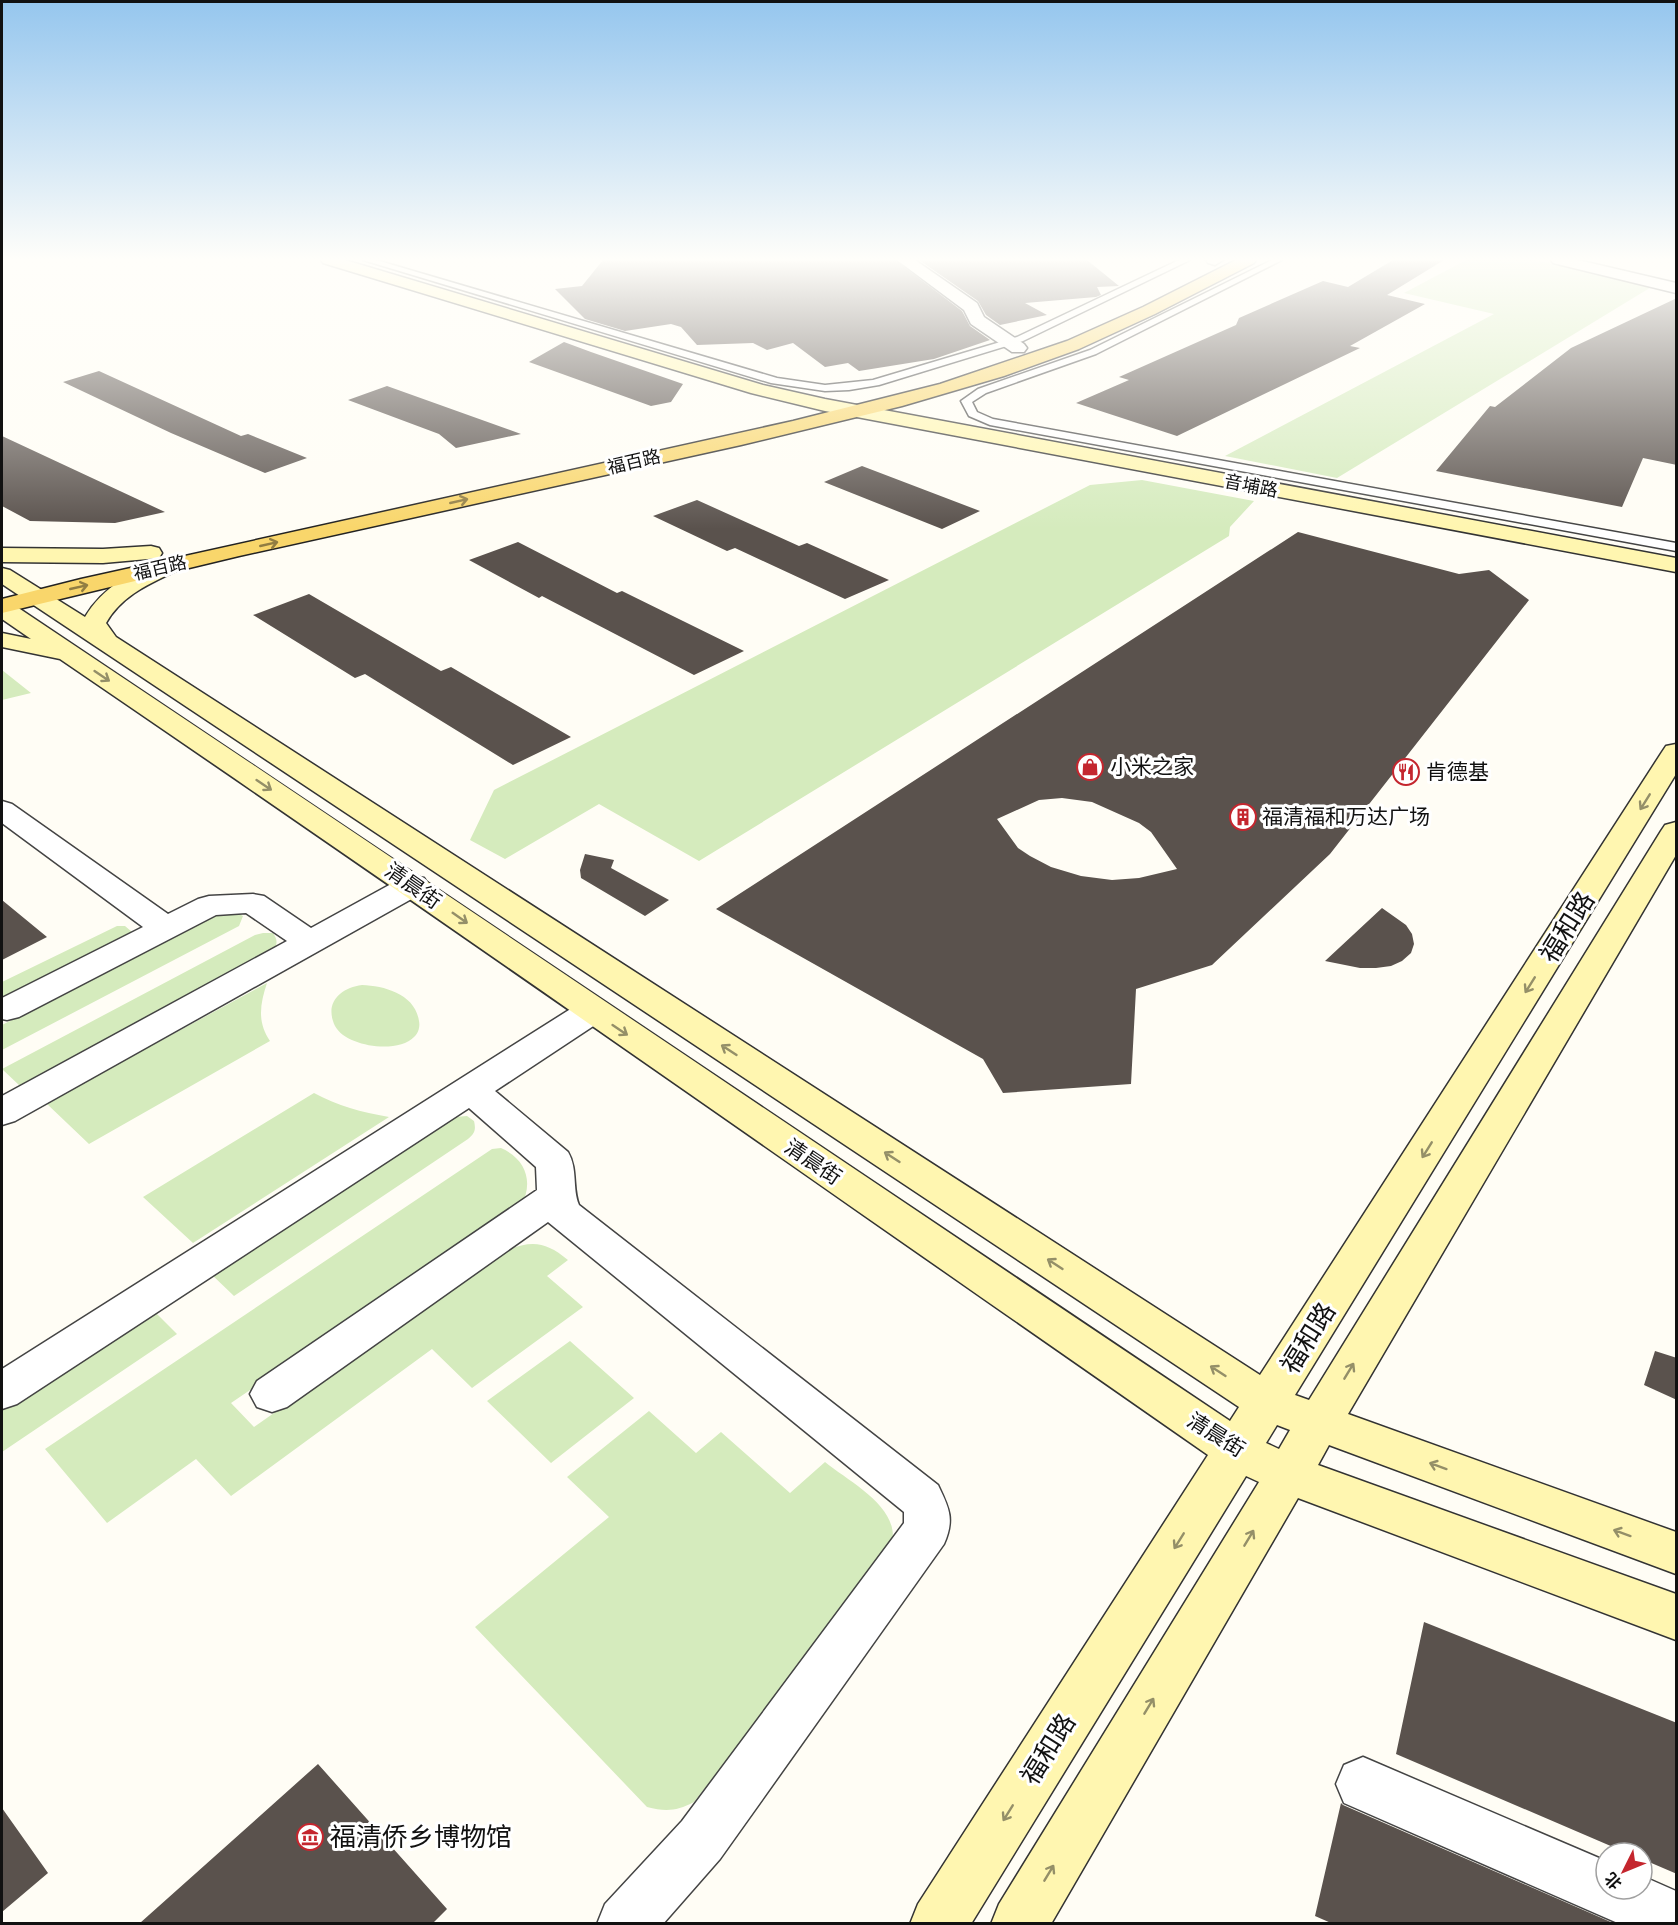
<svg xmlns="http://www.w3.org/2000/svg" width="1678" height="1925" viewBox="0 0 1678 1925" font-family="'PT Serif','Noto Sans SC',serif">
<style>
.green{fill:#d5ebbd}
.building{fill:#5a524d;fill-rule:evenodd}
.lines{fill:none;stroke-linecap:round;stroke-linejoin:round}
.lane-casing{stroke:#444;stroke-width:3}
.street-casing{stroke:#444;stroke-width:3}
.secondary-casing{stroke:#333;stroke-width:3}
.primary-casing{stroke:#222;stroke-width:3}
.lane{fill:#fff;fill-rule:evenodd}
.street{fill:#fff;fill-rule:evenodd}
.secondary{fill:#fff6b0;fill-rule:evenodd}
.primary{fill:#f9d66b;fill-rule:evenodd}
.oneway{stroke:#917d42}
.oneway2{stroke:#948f68}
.labels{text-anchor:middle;stroke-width:6;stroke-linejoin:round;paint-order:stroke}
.far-street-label{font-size:18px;fill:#111;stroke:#fff}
.poi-label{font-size:21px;fill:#111;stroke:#fff;text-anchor:start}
.street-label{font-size:21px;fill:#111;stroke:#fff}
.near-street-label{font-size:26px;fill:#111;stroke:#fff}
.near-poi-label{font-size:26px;fill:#111;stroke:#fff;text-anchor:start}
</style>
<rect width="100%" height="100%" fill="#fffdf5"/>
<path class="green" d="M1466,260H1535L1653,286L1337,478L1225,456L1494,314L1404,293Z
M1142,480L1254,501L1230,527L1229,536L699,861L599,804L505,859L470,840L494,790L1090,485Z
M2,670L31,693L2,700Z
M220,913H237L243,916L239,926L2,1050V1025Z
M117,926H125L132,932L2,999V982Z
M263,933H273C277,939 278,943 274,949L20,1086L2,1069L255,935Z
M267,983C260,1004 257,1022 270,1041L89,1144L46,1103Z
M362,985C385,986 415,994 419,1021C420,1026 419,1033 414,1037C398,1054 346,1047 335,1026C324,1003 340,988 362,985Z
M314,1093C338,1106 361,1112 389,1117L193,1243L143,1197Z
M467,1116L474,1121C476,1130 475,1133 468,1139L234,1296L210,1273L455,1117Z
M501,1148C526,1159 534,1182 521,1206L231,1403L254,1427L507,1250C533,1240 546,1242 568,1260L547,1276L583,1307L472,1388L432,1349L231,1496L196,1459L107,1523L45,1449L492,1149Z
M153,1310L177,1334L2,1452V1410Z
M570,1341L634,1398L551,1463L487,1401Z
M649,1411L696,1453L721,1432L790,1493L825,1462C852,1484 908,1511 889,1552L694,1802C677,1811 666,1812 647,1807L475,1627L609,1517L567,1477Z"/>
<path class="building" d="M603,260H895L962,311L970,326L990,340L934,359L859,371L848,363L825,367L793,343L767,350L753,343L697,345L681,327L671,324L625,331L585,319L555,289L582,286Z
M919,260H1087L1119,286L1097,287L1101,295L1096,297L1025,303L1047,315L1000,325L986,315L978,301Z
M1393,260H1444L1387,295L1425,304L1350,346L1360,348L1177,436L1076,403L1129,380L1119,377L1236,325L1239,318L1323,281L1348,287Z
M1677,298V465L1643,458L1622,507L1436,471L1490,406L1495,407L1571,348Z
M564,342L591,352L683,384L671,402L651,406L529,362Z
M99,371L241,436L248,434L307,458L265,473L171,433L63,382Z
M387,386L521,434L456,448L439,434L348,400Z
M2,436L165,512L115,523L30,521L2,506Z
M862,466L980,511L942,529L824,482Z
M697,500L799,546L807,543L889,580L845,599L735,548L727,551L653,516Z
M1298,532L1459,574L1489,570L1529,600L1330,854L1212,965L1136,989L1131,1084L1003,1093L983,1059L716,909ZM1062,798L1092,802L1139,823L1151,832L1177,869L1139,878L1112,880L1081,876L1051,867L1030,856L1018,848L997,819L1039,800Z
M518,542L617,593L622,591L744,651L694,675L542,596L539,598L469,560Z
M309,594L441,671L451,667L571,737L513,765L365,674L355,678L253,615Z
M585,854L614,860L611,868L669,900L645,916L581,878L580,870Z
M2,900L47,937L2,960Z
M1382,908L1406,925L1412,934L1414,944L1411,953L1402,961L1391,966L1376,968H1360L1325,961Z
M1655,1351L1677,1358V1400L1644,1385Z
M1424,1622L1677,1723V1874L1642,1859V1853H1627L1396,1754Z
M318,1764L447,1909L433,1923H140Z
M1341,1803L1343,1805L1613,1923H1331L1315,1916Z
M2,1808L48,1873L2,1912Z"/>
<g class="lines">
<defs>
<path id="lane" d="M363,260H376L777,378L825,385L873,380L1017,337L1179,260H1190L1023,341L879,385L849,390L825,391L771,383Z
M1272,260H1282L1096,354L986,393L972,402L977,412L993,419L1676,543V551L990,425L969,416L961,401L978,389L1090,350Z"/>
<path id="street" d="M897,260H915L977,303L984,317L1024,344L1027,348L1024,352H1012L971,324L964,310Z
M1206,260H1223L1215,265L1208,263Z
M1551,260H1578L1676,283V293L1553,263Z
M2,801L12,804L168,914L198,899L209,896L253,894L264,896L311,928L402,878L413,876L424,878L429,885L424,892L15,1121L2,1125V1096L287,941L246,913L216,915L19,1017L7,1020L2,1019V998L143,927L2,823Z
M592,1000L604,1003L609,1011L604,1019L495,1091L568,1152C578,1169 572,1188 579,1205L938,1485C949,1508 955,1519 944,1544L720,1859L663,1924H597L605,1904L682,1821L904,1523V1512L548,1222L287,1407L272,1412L257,1407L250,1394L257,1381L537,1190L536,1167L469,1108L17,1404L2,1409V1369L580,1003Z
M1363,1757L1606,1861V1889H1642V1876L1676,1891V1924H1620L1344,1803L1336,1784L1344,1765Z"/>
<path id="secondary" d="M321,260H345L763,385L825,399L1676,558V572L825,411L751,393L323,263Z
M151,546L159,548L162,553L159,558L103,563L2,562V548L103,549Z
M168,559L176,561L180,566L176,571C149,584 122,595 106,623L116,637L1260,1375L1662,752L1666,746L1676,744V774L1295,1395L1309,1400L1661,831L1665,825L1676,822V855L1348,1414L1676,1532V1574L1329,1445L1318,1465L1676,1594V1640L1298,1498L1051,1924H991L999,1904L1259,1482L1246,1476L971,1924H910L918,1904L1208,1455C825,1189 445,921 60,659L2,647V633L31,639L2,619V601L11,603C418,874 823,1149 1230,1421L1239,1407L2,584V568L10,570L85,617C102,588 136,567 168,559ZM1277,1425L1290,1430L1279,1449L1266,1443Z"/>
<path id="primary" d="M1236,260H1256L1254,263L1155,314L1079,349L1004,376L902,406L741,445L239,556L2,613V599L81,579L793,421L940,384L1067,341L1143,307Z"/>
</defs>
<use href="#lane" class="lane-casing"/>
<use href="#street" class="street-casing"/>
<use href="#secondary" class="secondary-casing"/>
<use href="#primary" class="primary-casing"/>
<use href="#lane" class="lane"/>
<use href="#street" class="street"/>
<use href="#secondary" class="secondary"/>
<use href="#primary" class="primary"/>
</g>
<defs><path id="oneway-shaft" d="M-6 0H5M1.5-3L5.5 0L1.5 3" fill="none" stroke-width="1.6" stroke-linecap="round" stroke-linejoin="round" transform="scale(1.5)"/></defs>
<g class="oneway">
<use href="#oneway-shaft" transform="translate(459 501) rotate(-13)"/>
<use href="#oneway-shaft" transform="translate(269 544) rotate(-13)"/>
<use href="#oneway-shaft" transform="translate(79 587) rotate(-13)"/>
</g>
<g class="oneway2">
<use href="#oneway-shaft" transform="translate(102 676) rotate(34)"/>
<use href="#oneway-shaft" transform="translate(264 785) rotate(34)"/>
<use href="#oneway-shaft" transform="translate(1645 802) rotate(122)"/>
<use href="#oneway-shaft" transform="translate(460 918) rotate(35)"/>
<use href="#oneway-shaft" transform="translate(1530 985) rotate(122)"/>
<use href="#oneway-shaft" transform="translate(620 1030) rotate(34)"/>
<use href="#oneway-shaft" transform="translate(729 1050) rotate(-147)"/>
<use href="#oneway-shaft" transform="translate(1427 1150) rotate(122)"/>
<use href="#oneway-shaft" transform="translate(892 1157) rotate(-147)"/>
<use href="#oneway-shaft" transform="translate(1055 1264) rotate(-147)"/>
<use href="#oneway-shaft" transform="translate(1218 1371) rotate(-147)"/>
<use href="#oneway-shaft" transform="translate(1349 1371) rotate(-59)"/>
<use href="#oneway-shaft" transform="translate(1438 1466) rotate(-160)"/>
<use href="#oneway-shaft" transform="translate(1622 1533) rotate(-160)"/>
<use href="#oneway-shaft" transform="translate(1249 1538) rotate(-59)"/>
<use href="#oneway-shaft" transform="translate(1179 1541) rotate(122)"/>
<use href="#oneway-shaft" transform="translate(1149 1706) rotate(-59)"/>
<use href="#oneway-shaft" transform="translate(1008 1813) rotate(122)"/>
<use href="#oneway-shaft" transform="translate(1049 1873) rotate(-59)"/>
</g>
<linearGradient id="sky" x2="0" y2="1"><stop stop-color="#95c6ee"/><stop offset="0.49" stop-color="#fffefa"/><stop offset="1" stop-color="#fffefa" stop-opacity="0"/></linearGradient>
<rect width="1678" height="529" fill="url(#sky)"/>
<defs>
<symbol id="shop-ring" viewBox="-11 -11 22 22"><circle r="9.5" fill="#fff" stroke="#c4262e" stroke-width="1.5"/><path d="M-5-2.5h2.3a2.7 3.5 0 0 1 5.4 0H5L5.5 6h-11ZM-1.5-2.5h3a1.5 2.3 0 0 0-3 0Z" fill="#c4262e"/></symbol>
<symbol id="restaurant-ring" viewBox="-11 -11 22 22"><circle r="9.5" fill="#fff" stroke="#c4262e" stroke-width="1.5"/><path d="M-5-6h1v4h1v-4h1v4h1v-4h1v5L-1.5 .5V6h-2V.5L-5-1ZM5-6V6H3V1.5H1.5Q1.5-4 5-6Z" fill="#c4262e"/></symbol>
<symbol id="building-ring" viewBox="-11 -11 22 22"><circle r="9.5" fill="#fff" stroke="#c4262e" stroke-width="1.5"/><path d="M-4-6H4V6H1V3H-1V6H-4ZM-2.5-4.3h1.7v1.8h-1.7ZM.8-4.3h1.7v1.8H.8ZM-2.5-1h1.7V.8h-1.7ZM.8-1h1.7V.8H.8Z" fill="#c4262e"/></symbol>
<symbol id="museum-ring" viewBox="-11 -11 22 22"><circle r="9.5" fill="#fff" stroke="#c4262e" stroke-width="1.5"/><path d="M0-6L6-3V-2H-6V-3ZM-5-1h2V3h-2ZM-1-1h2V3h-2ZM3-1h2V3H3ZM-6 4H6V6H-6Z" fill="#c4262e"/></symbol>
</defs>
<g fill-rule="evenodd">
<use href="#shop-ring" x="1075" y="752" width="30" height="30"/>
<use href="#restaurant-ring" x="1391" y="757" width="30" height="30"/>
<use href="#building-ring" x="1228" y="802" width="30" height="30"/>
<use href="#museum-ring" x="295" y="1822" width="30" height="30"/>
</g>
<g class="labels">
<g class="far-street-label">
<text transform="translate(634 462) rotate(-13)" y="6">福百路</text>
<text transform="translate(1251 486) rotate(11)" y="6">音埔路</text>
<text transform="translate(160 568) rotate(-13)" y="6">福百路</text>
</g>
<g class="poi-label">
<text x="1110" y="774">小米之家</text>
<text x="1426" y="779">肯德基</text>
<text x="1262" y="824">福清福和万达广场</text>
</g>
<g class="street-label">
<text transform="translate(413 886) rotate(35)" y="7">清晨街</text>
<text transform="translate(813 1162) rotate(34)" y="7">清晨街</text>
<text transform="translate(1216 1435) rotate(32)" y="7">清晨街</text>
</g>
<g class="near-street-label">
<text transform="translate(1567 927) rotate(-58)" y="9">福和路</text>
<text transform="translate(1308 1338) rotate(-58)" y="9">福和路</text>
<text transform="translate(1048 1749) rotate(-58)" y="9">福和路</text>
</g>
<g class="near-poi-label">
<text x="330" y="1846">福清侨乡博物馆</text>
</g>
</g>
<rect width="1678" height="1925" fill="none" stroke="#111111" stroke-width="6"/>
<g transform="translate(1624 1871) rotate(227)"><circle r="28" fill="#ffffff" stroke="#a0a0a0" stroke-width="1.5"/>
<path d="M0-4.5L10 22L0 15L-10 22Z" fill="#c4262e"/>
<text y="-9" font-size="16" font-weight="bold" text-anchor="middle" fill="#111111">北</text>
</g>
</svg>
